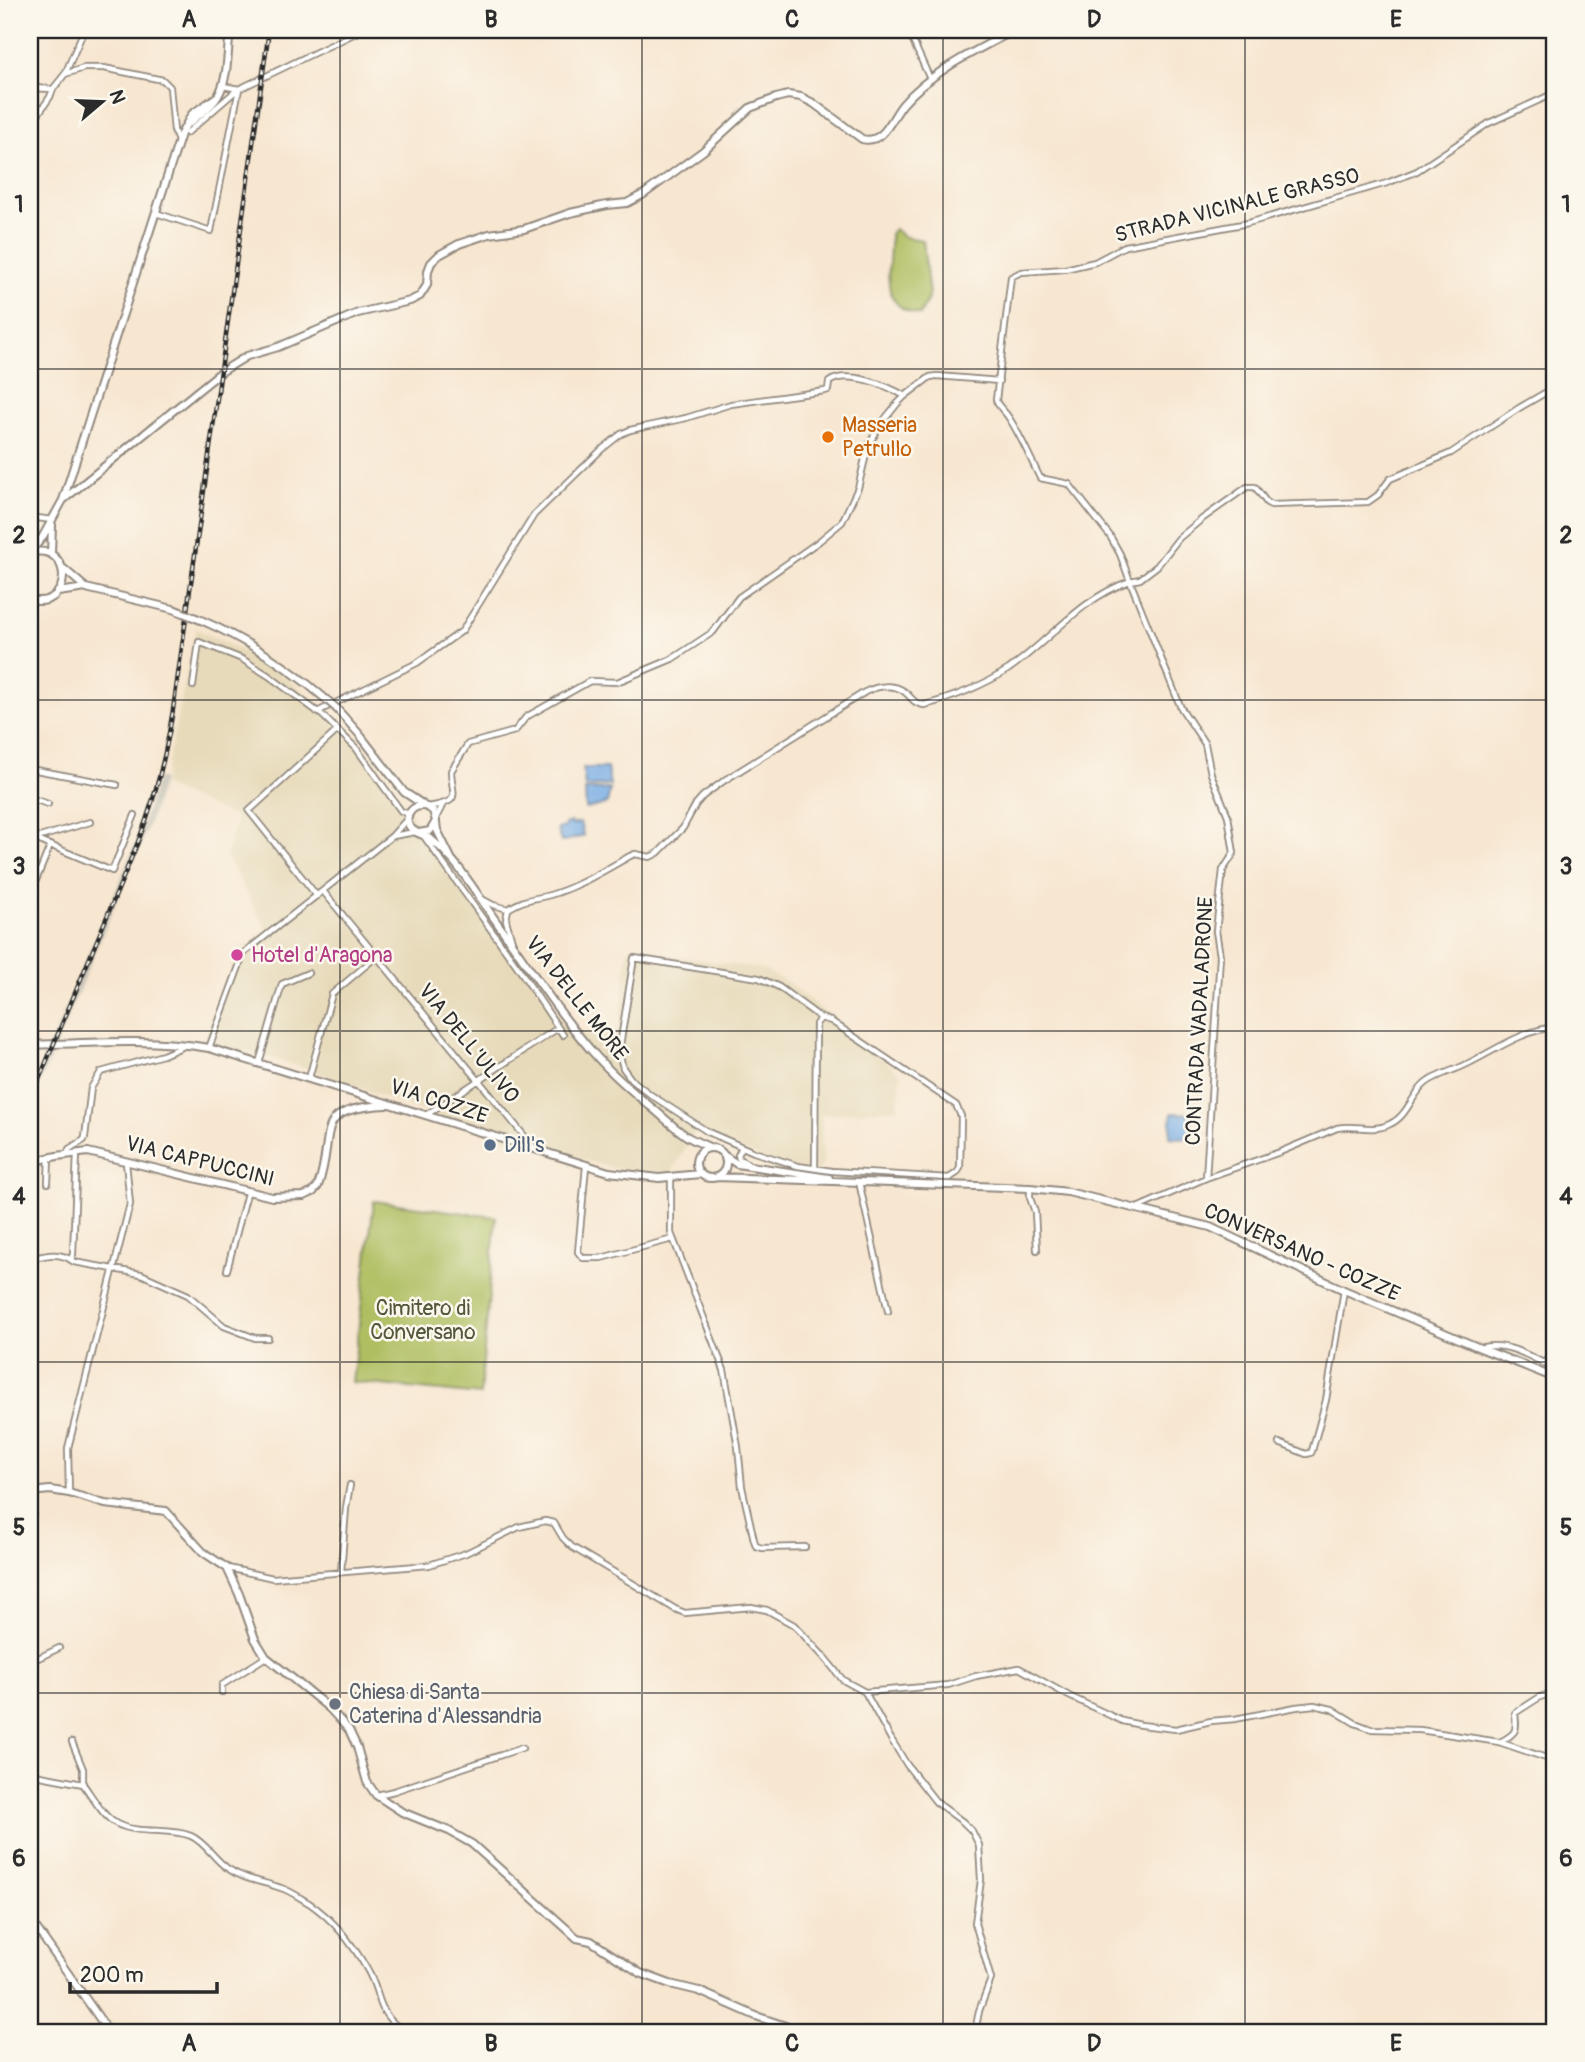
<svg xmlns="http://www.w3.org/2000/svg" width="1585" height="2062" viewBox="0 0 1585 2062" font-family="Pangolin,sans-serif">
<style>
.built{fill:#e7daba}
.industrial{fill:#c8c4b8}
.green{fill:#afbe61;stroke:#6d7446;stroke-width:2}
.water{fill:#77ace4;stroke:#516c88;stroke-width:2}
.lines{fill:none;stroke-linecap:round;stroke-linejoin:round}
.street-casing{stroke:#91887e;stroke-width:8}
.secondary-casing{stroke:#91887e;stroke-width:10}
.street{stroke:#fff;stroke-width:4.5}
.secondary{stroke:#fff;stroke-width:6}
.rail-casing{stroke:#2b2b2b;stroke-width:4.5}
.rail{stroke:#fbf7ec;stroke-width:2;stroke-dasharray:5;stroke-linecap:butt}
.secondary-bridge-casing{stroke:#91887e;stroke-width:10;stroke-linecap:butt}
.secondary-bridge{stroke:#fff;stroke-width:6}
.grid{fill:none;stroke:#2b2b2b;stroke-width:2;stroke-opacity:0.55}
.food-dot{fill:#e8710a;stroke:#fbf7ec;stroke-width:2.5}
.hotel-dot{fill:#d1479c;stroke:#fbf7ec;stroke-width:2.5}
.service-dot{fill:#5c6f8a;stroke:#fbf7ec;stroke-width:2.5}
.worship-dot{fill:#6b7280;stroke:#fbf7ec;stroke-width:2.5}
.labels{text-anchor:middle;stroke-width:5;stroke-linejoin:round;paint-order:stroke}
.street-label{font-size:21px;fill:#2b2b2b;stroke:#fbf7ec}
.food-label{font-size:21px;fill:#c56008;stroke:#fbf7ec;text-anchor:start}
.hotel-label{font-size:21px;fill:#b23c85;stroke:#fbf7ec;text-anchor:start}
.service-label{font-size:21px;fill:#4e5e75;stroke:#fbf7ec;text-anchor:start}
.park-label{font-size:21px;fill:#53573b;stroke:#fbf7ec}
.worship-label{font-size:21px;fill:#5b616d;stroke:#fbf7ec;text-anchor:start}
.neatline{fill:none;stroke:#2b2b2b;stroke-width:2.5}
.grid-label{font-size:23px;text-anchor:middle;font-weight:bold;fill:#2b2b2b}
</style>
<rect width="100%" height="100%" fill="#fbf7ec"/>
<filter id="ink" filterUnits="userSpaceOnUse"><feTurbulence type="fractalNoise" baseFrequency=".0143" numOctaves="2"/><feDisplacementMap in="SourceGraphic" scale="14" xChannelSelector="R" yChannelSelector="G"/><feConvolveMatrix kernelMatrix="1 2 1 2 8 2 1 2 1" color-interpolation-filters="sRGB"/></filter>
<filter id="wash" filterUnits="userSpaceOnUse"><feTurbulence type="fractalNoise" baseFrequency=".00686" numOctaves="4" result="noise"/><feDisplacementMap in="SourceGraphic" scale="28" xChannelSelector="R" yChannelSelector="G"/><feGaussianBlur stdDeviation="1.57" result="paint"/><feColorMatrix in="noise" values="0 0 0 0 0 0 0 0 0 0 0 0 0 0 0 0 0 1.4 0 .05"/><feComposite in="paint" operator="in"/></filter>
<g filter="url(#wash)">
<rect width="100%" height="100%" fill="#f7e6d0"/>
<path class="built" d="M196,629L238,649L287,678L335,719L366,751L561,1020L587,1036L618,1030L628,949L762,969L789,983L901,1074L898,1108L821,1115L823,1162L818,1173L778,1165L695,1131L672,1172L633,1171L613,1168L520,1142L423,1111L293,1064L203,1040L222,995L235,957L267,930L226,856L236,818L163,785Z"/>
<path class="industrial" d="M158,777L163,780L148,826L30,1107V1093L135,845Z"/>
<path class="green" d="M894,229L905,237L923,240L929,296L920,315C875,306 892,268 890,234Z
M374,1201L496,1217L480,1395L352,1382Z"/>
<path class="water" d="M583,768H607L610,785L585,787Z
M610,789L607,804L586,809L585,790Z
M571,822L572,825L580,823L584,836L561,842L557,829L565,827V824Z
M1172,1113L1192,1114L1191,1138L1170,1137Z"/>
</g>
<g filter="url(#ink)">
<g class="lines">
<defs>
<path id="street" d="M908,30L930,79
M65,74L84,30
M223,86L239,89L362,30
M30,88L53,89L65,74L84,68H104L163,80L170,87L174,131L178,141
M1555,93L1489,123L1417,171L1387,183L1248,223L1125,246L1095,262L1065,269L1021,272L1011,277L996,400C998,407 1005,411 1009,418C1021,436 1030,458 1040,478L1069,484L1110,536L1120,554L1130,581L1140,579L1157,566L1179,538L1202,519L1247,487H1255L1267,503L1271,505L1368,502L1378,495L1390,479L1451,453L1519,408L1555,387
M30,126L50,97L53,89
M187,133L238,89
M156,213L211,231L239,89
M30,517L52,520
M193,686L199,642L242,659L269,676L322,715L356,748L401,811L409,814
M317,712L417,663L462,631L534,515L601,450L621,434L630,430L686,418L731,404L825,391L828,390L829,382C847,369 888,386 905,396
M30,769L117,785
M30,798L48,804
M428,807C463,801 452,797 451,771L468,744L515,731L526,717L590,681L617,682L672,659L713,632L739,597L818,542L842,522L858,488L868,446L881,424L897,404L905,396L930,377L937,376L999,381
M436,818L443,804
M393,836L415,832
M425,838L517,966L563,1035
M35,839L112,871L135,815
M30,840L90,822
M323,891L535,1149
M30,895L50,846
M317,896L249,811L338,730
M482,899L493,905L508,909L506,920L512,941
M508,909C526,898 531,900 550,895C578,887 605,870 630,856L635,854L650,857L658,853L683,828L696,804L703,796L725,780L865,692C877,686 893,683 905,692C912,698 914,704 924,705C951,699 986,684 1009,669C1051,639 1080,599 1130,581L1181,708L1205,744L1211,774L1228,816L1234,853L1223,870L1216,931L1220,956L1206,1178
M634,958L759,978L779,987L821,1018L831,1021L956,1105L961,1116L960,1168L957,1173L949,1178L832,1171L798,1166L754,1152L708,1132L651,1095L631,1079L623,1068L619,1052Z
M209,1048L244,953L392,836L408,818
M259,1063L282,984L308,973
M309,1078L332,994L377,956
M426,1115L558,1028
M742,1147L738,1155L739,1159L747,1163
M67,1155L69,1149L84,1140L85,1137L91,1088L101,1072L163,1055L184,1046
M32,1162V1200
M586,1166L578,1252L583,1258H601L673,1239
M815,1167L816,1024L821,1018
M671,1177V1233L724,1370L738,1447L742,1487L754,1540L756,1546L762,1548L805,1547
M859,1182L888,1311
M48,1183L49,1158
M1030,1188V1198L1035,1212L1037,1250
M1137,1208L1206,1178L1280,1152L1337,1128C1356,1124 1373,1133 1390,1124C1408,1116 1411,1095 1426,1083C1436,1075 1453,1071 1465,1065C1494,1051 1523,1030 1555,1027
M30,1259C46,1255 60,1251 74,1262L141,1274L188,1295L224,1326L255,1338H268
M71,1260L73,1254L77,1153
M227,1270L247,1193
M1480,1348C1506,1340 1533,1358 1555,1369
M1544,1363L1555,1350
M1279,1443L1306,1454L1311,1453L1312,1451L1326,1400L1344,1290
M69,1493L68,1448L130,1204L126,1162
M30,1511L33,1514L30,1523
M228,1568L273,1578L429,1565L466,1553L519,1527L545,1521L554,1523L563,1538L572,1547L675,1609L685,1613L751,1607L767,1610L794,1625L824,1657L843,1680L865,1692L948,1685L976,1676L1019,1668L1069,1696L1122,1721L1141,1725L1176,1729L1211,1721L1235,1719L1296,1707L1314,1705L1332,1709L1355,1723L1371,1729L1420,1730L1499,1742L1555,1761
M341,1572L346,1508L350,1485
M30,1662L59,1648
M222,1692V1685L266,1657
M865,1692L891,1739L907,1765L936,1802L963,1822L972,1831L979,1845L981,1880L975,1923L991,1979L979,2011L975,2032
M72,1742L83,1769V1784
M1500,1742C1517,1733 1517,1731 1515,1713L1540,1697L1555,1692
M30,1774L83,1784C92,1796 103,1817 117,1824C140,1835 168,1827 191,1836C205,1842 214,1859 227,1868C244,1880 262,1881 281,1888C291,1891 300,1898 309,1903C334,1920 353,1944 368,1971C382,1996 376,2015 406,2032
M377,1795L394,1791L522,1748"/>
<path id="secondary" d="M190,123C199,114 212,107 218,96C229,77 227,51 230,30
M63,500L221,372L247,356L278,347L358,313L410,301L420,296L427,285L428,271L431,263L439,255L459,244L489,234L524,229L570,213L607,205L627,203L644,194L703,151L750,108L776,98L788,95L801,97L813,103L862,139C884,145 891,118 903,104C930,72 979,49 1015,30
M30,552L42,538L63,500L181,134L192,114L218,96
M30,553C73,541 75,610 30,600
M51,554L52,525
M64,569L86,588
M58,592L86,588L173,609
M201,620C247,640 290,668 328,701
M336,708L360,735L404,792L422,804
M436,823L437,830L451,858
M419,833L430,831L436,821L433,811C417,796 398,818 413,830C419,835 427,835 432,840C459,862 478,896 498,924C530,968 560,1016 597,1057C615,1077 635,1094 656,1111C665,1119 675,1128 685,1135C692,1140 701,1143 709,1147
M30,1045C90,1043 150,1038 209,1048L609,1172L659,1178L700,1174
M696 1163a15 15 0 1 1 30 0a15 15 0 1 1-30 0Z
M725,1156L737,1164L829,1178
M30,1162L57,1156L88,1152L272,1197L304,1196L313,1192L318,1186C337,1132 309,1109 386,1105
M717,1177L1030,1188L1068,1192L1210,1227L1344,1290L1480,1348L1555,1378
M30,1492L50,1490L69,1493L105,1504L166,1511L203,1552L227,1568L239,1594L255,1639L266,1657L329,1708L349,1730L357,1747L367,1782L376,1795L402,1812L449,1831L472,1844L577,1938L591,1941L640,1973L670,1984L699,1991L756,2016L803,2032
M30,1919L109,2032"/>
</defs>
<use href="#street" class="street-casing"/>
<use href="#secondary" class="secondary-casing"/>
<use href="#street" class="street"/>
<use href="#secondary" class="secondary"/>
<defs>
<path id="rail" d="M30,1101L138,842C158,792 169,742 176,689L269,30"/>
</defs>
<use href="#rail" class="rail-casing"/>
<use href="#rail" class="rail"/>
<defs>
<path id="secondary-bridge" d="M173,609L201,620
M328,701L336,708"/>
</defs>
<use href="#secondary-bridge" class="secondary-bridge-casing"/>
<use href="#secondary-bridge" class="secondary-bridge"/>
</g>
</g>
<path class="grid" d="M340,30V2032M642,30V2032M943,30V2032M1245,30V2032M30,369H1555M30,700H1555M30,1031H1555M30,1362H1555M30,1693H1555"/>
<circle class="food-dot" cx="828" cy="437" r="7"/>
<circle class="hotel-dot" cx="237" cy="955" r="7"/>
<circle class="service-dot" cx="490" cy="1145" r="7"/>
<circle class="worship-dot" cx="335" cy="1704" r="7"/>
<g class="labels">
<g class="street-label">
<text transform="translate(1237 205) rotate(-14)" y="7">STRADA VICINALE GRASSO</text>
<text transform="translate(577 998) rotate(52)" y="7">VIA DELLE MORE</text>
<text transform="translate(1199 1021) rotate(-87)" y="7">CONTRADA VADALADRONE</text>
<text transform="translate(469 1043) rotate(51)" y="7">VIA DELL'ULIVO</text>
<text transform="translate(439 1101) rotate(18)" y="7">VIA COZZE</text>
<text transform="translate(200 1161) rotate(14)" y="7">VIA CAPPUCCINI</text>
<text transform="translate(1302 1252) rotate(24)" y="7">CONVERSANO - COZZE</text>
</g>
<g class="food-label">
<text x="842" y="432">Masseria<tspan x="842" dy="24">Petrullo</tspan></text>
</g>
<g class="hotel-label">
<text x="251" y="962">Hotel d'Aragona</text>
</g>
<g class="service-label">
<text x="504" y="1152">Dill's</text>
</g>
<g class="park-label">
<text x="423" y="1315">Cimitero di<tspan x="423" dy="24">Conversano</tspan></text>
</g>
<g class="worship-label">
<text x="349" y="1699">Chiesa di Santa<tspan x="349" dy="24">Caterina d'Alessandria</tspan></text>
</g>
</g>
<rect width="1585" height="2062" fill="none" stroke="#fbf7ec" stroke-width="77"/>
<g transform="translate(102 102) rotate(71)" stroke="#fbf7ec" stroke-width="5" paint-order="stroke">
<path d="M0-5L12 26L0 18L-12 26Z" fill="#2b2b2b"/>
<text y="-10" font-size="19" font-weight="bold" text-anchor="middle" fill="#2b2b2b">N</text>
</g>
<path d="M70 1982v10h147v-10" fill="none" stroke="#2b2b2b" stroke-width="3.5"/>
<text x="80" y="1982" font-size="21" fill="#2b2b2b" stroke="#fbf7ec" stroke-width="5" paint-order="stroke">200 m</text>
<rect x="38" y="38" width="1508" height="1986" class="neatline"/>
<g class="grid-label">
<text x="189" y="27">A</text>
<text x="491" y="27">B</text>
<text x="792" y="27">C</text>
<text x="1094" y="27">D</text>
<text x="1396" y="27">E</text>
<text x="19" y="212">1</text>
<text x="1566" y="212">1</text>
<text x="19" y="543">2</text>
<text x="1566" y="543">2</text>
<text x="19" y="874">3</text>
<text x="1566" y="874">3</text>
<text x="19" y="1204">4</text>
<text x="1566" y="1204">4</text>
<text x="19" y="1535">5</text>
<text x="1566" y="1535">5</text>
<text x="19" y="1866">6</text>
<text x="1566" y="1866">6</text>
<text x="189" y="2051">A</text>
<text x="491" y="2051">B</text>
<text x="792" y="2051">C</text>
<text x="1094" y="2051">D</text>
<text x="1396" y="2051">E</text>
</g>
</svg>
